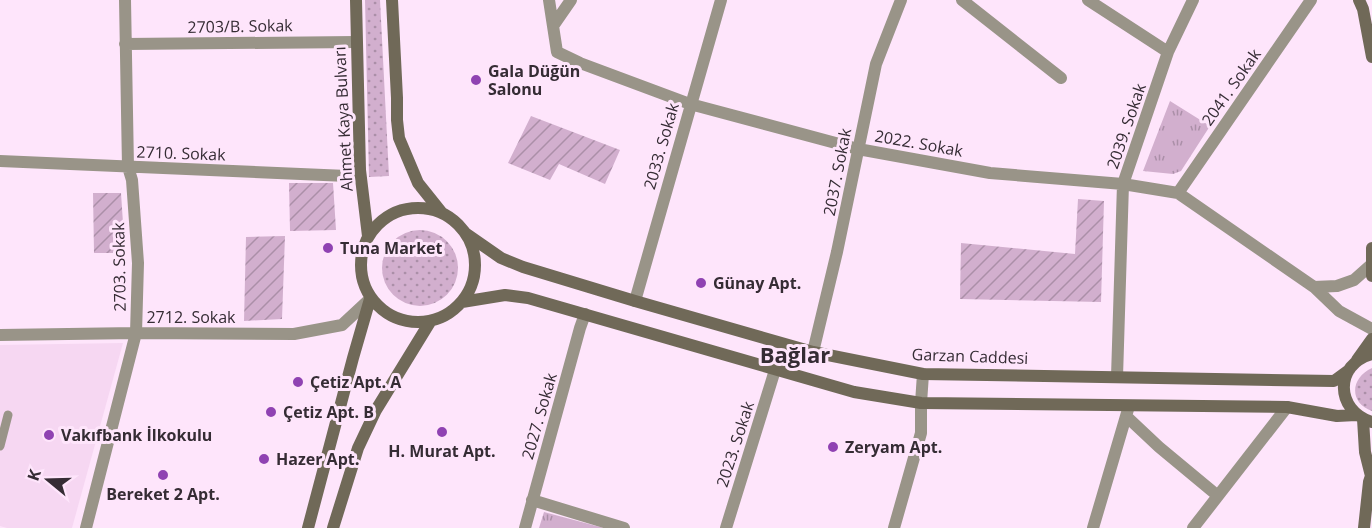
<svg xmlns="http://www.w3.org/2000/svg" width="1372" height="528" viewBox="0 0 1372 528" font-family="'Open Sans',sans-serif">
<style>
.built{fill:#f6d7f2}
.grass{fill:url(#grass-dots)}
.park{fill:url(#park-tufts)}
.garden{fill:url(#garden-furrows)}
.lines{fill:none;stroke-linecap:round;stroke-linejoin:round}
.lane{stroke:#999488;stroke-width:9}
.street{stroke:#999488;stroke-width:12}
.secondary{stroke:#706958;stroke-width:12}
.poi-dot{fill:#8f42b2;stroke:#fee5fb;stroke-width:2}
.labels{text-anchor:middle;stroke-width:6;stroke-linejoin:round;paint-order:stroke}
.street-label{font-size:16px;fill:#352c34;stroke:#fee5fb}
.poi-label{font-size:16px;font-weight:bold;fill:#352c34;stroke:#fee5fb;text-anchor:start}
.district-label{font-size:22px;font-weight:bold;fill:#352c34;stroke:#fee5fb}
</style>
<defs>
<pattern id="grass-dots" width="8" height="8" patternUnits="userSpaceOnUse" patternTransform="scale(1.5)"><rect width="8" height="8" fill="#d2afce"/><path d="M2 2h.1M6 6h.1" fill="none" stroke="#ab8fa8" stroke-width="1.8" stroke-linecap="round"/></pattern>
<pattern id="park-tufts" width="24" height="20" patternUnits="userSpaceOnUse" patternTransform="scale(1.5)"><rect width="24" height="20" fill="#d2afce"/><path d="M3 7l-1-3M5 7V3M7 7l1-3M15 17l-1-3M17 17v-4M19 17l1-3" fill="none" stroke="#ab8fa8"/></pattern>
<pattern id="garden-furrows" width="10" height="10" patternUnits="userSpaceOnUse" patternTransform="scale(1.5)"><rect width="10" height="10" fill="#d2afce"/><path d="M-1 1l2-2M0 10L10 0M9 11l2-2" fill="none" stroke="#ab8fa8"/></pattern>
</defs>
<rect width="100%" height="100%" fill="#fee5fb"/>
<path class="built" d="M123,343L72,528H7L0,526V345Z"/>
<path class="grass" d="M365,0H380L389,176L369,177Z
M382 268a38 38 0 1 1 76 0a38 38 0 1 1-76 0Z
M1372,368V411C1349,403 1350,378 1372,368Z"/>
<path class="park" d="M1170,101L1210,126L1181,171L1173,174L1143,171Z
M544,512L604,528H539Z"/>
<path class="garden" d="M531,116L620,150L605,184L559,164L550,180L508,163Z
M289,183H333L336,230L290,231Z
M93,193H121L125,253H94Z
M1078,199L1104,201L1101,302L960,299L961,243L1075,254Z
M285,236L282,319L244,321L246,237Z"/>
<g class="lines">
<path class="lane" d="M0,446L8,415"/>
<path class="street" d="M549,0L557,52L580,63L690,104L858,149L990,173L1123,184L1178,193L1314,287
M962,0L1061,78
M1088,0L1168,52
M553,26L571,0
M125,44L356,42
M0,161L347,176L360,170
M1178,193L1311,0
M1372,264L1354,280L1337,286L1314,287L1339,311L1372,329
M635,301L721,0
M0,335L136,333L294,334L342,325L370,299
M813,352L837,252L876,64L901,0
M1117,377L1123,184L1168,52L1193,0
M1126,416L1159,447L1218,496
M532,500L624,528
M86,528L136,333L138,263L132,180L128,167L125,0
M525,528L580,328L585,314
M726,528L775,370
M894,528L921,433V403L923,374
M1093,528L1129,406
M1193,528L1287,407"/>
<path class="secondary" d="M356,0L360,170L368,236
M392,0L397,98V120L399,138L418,183L442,213
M1359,0L1363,9L1372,57
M361 265a57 57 0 1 1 114 0a57 57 0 1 1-114 0Z
M465,233L501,258L523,267L635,301L813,352L923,374L1334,381L1349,370
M1372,248V276
M462,302L505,295L528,298L854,392L921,403L1287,407L1337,416L1356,415
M1372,354C1334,364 1335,411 1372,422
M1357,360L1372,339
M1363,419L1365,452L1371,476
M308,528L353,358L370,299
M333,528L358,448L376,410L430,322
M1364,528L1369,482L1372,473"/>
</g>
<g class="poi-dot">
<circle cx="476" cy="80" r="6"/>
<circle cx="328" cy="248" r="6"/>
<circle cx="701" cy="283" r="6"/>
<circle cx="298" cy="382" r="6"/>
<circle cx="271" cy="412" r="6"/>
<circle cx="442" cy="432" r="6"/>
<circle cx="49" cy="435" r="6"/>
<circle cx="833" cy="447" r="6"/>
<circle cx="264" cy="459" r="6"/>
<circle cx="163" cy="475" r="6"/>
</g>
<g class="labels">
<g class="street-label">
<text transform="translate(240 26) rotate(-1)" y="6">2703/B. Sokak</text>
<text transform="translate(1231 87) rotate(-55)" y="6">2041. Sokak</text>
<text transform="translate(343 119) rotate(-93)" y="6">Ahmet Kaya Bulvarı</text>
<text transform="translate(1126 126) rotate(-71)" y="6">2039. Sokak</text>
<text transform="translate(919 143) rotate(10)" y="6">2022. Sokak</text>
<text transform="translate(661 146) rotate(-74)" y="6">2033. Sokak</text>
<text transform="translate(181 153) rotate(2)" y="6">2710. Sokak</text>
<text transform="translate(837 172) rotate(-79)" y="6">2037. Sokak</text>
<text transform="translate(119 267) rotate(-91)" y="6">2703. Sokak</text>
<text x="191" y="323">2712. Sokak</text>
<text transform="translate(970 356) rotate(2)" y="6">Garzan Caddesi</text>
<text transform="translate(539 416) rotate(-74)" y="6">2027. Sokak</text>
<text transform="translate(735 444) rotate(-72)" y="6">2023. Sokak</text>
</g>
<g class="poi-label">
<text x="488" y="77">Gala Düğün<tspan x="488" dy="18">Salonu</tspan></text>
<text x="340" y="254">Tuna Market</text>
<text x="713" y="289">Günay Apt.</text>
<text x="310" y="388">Çetiz Apt. A</text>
<text x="283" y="418">Çetiz Apt. B</text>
<text x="61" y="441">Vakıfbank İlkokulu</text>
<text x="845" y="453">Zeryam Apt.</text>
<text x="442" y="457" text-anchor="middle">H. Murat Apt.</text>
<text x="276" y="465">Hazer Apt.</text>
<text x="163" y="500" text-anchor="middle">Bereket 2 Apt.</text>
</g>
<g class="district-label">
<text x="795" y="363">Bağlar</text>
</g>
</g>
<g transform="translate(48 480) rotate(289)" stroke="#fee5fb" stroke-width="4.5" paint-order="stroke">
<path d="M0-4.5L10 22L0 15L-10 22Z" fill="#352c34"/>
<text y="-9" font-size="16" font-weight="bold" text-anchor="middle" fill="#352c34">K</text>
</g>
</svg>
